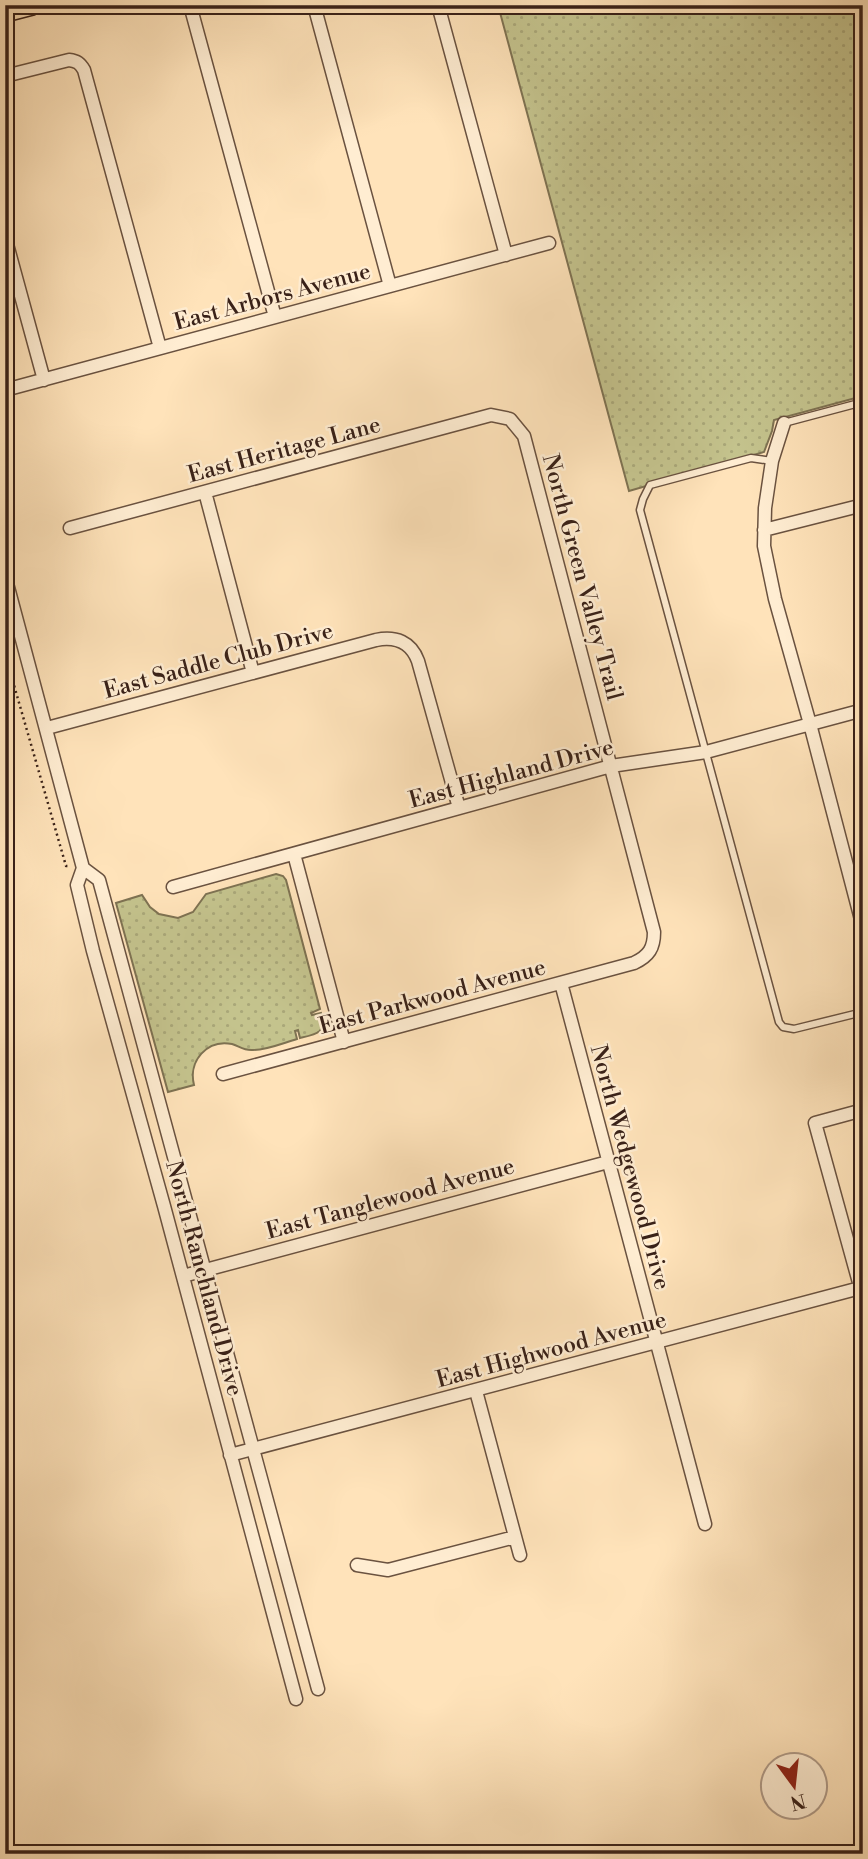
<svg xmlns="http://www.w3.org/2000/svg" width="868" height="1859" viewBox="0 0 868 1859" font-family="'Libre Bodoni',serif">
<style>
.grass{fill:url(#grass-dots);stroke:#7e7252;stroke-width:2}
.lines{fill:none;stroke-linecap:round;stroke-linejoin:round}
.lane-casing{stroke:#6a5240;stroke-width:9}
.street-casing{stroke:#6a5240;stroke-width:15}
.primary-casing{stroke:#392118;stroke-width:22}
.path{stroke:#392118;stroke-width:2.5;stroke-dasharray:2 3.5;stroke-linecap:butt}
.lane{stroke:#ffedd2;stroke-width:6}
.street{stroke:#ffedd2;stroke-width:12}
.primary{stroke:#ffe3ba;stroke-width:19}
.labels{text-anchor:middle;stroke-width:5;stroke-linejoin:round;paint-order:stroke}
.street-label{font-size:23px;fill:#392118;stroke:#ffedd2}
</style>
<defs>
<pattern id="grass-dots" width="8" height="8" patternUnits="userSpaceOnUse" patternTransform="scale(1.75)"><rect width="8" height="8" fill="#c4c38d"/><path d="M2 2h.1M6 6h.1" fill="none" stroke="#a9a779" stroke-width="1.8" stroke-linecap="round"/></pattern>
</defs>
<rect width="100%" height="100%" fill="#ffe3ba"/>
<filter id="stains"><feTurbulence type="fractalNoise" baseFrequency=".00286" numOctaves="4"/><feColorMatrix values="0 0 0 0 .2 0 0 0 0 .09 0 0 0 0 .02 0 0 0 .5 -.17"/></filter>
<radialGradient id="worn" r=".72"><stop offset=".6" stop-color="#630" stop-opacity="0"/><stop offset="1" stop-color="#630" stop-opacity=".3"/></radialGradient>
<path class="grass" d="M498,5H863V396L774,420L772,431L764,452L629,491Z
M276,874L283,876L286,880L320,1009L311,1013L312,1015L321,1013C326,1033 318,1034 300,1038L298,1030L295,1031L297,1039C283,1043 267,1050 253,1050C244,1051 239,1046 232,1044C207,1039 188,1061 194,1085L168,1092L116,903L142,895L150,907L159,914L178,918L193,912L206,894Z"/>
<g class="lines">
<defs>
<path id="lane" d="M784,423L863,402
M772,461L751,458L650,485L643,499L640,510L779,1022L783,1027L794,1029L863,1012
M858,506L863,524"/>
<path id="street" d="M190,5L275,317
M314,5L390,286
M438,5L506,255
M5,76L69,60C77,61 80,63 84,70L160,348
M5,237L44,380
M5,390L549,243
M784,423L772,461L765,508L764,546L775,599L810,724L863,927
M205,492L253,673
M70,528L491,415L510,419L524,436L654,932C654,948 649,956 634,963L223,1074
M764,530L863,505
M5,576L83,868L77,885L93,951L164,1206L296,1699
M47,728L376,640C396,636 411,642 418,661L459,808
M294,854L344,1042
M83,868L99,880L318,1689
M173,887L611,766L706,752L863,710
M561,983L705,1524
M863,1110L815,1123L863,1297
M183,1276L608,1162
M476,1391L520,1555
M230,1455L860,1288
M357,1565L388,1570L515,1537"/>
<path id="primary" d="M5,12L32,5"/>
</defs>
<use href="#lane" class="lane-casing"/>
<use href="#street" class="street-casing"/>
<use href="#primary" class="primary-casing"/>
<path class="path" d="M5,654L66,866H69"/>
<use href="#lane" class="lane"/>
<use href="#street" class="street"/>
<use href="#primary" class="primary"/>
</g>
<g class="labels">
<g class="street-label">
<text transform="translate(272 296) rotate(-15)" y="8">East Arbors Avenue</text>
<text transform="translate(284 449) rotate(-15)" y="8">East Heritage Lane</text>
<text transform="translate(583 577) rotate(75)" y="8">North Green Valley Trail</text>
<text transform="translate(218 660) rotate(-15)" y="8">East Saddle Club Drive</text>
<text transform="translate(511 773) rotate(-15)" y="8">East Highland Drive</text>
<text transform="translate(432 996) rotate(-15)" y="8">East Parkwood Avenue</text>
<text transform="translate(631 1167) rotate(75)" y="8">North Wedgewood Drive</text>
<text transform="translate(390 1198) rotate(-15)" y="8">East Tanglewood Avenue</text>
<text transform="translate(205 1278) rotate(75)" y="8">North Ranchland Drive</text>
<text transform="translate(551 1349) rotate(-15)" y="8">East Highwood Avenue</text>
</g>
</g>
<rect width="868" height="1859" fill="none" stroke="#ffe3ba" stroke-width="28"/>
<rect x="7" y="7" width="854" height="1845" fill="none" stroke="#392118" stroke-width="3.5"/>
<rect x="14" y="14" width="840" height="1831" fill="none" stroke="#392118" stroke-width="2"/>
<g transform="translate(794 1786) rotate(165)"><circle r="33" fill="#ffedd2" stroke="#b09b88" stroke-width="2"/>
<path d="M0-5L12 26L0 18L-12 26Z" fill="#8f2418"/>
<text y="-10" font-size="19" font-weight="bold" text-anchor="middle" fill="#392118">N</text>
</g>
<rect width="100%" height="100%" filter="url(#stains)"/>
<rect width="100%" height="100%" fill="url(#worn)"/>
</svg>
